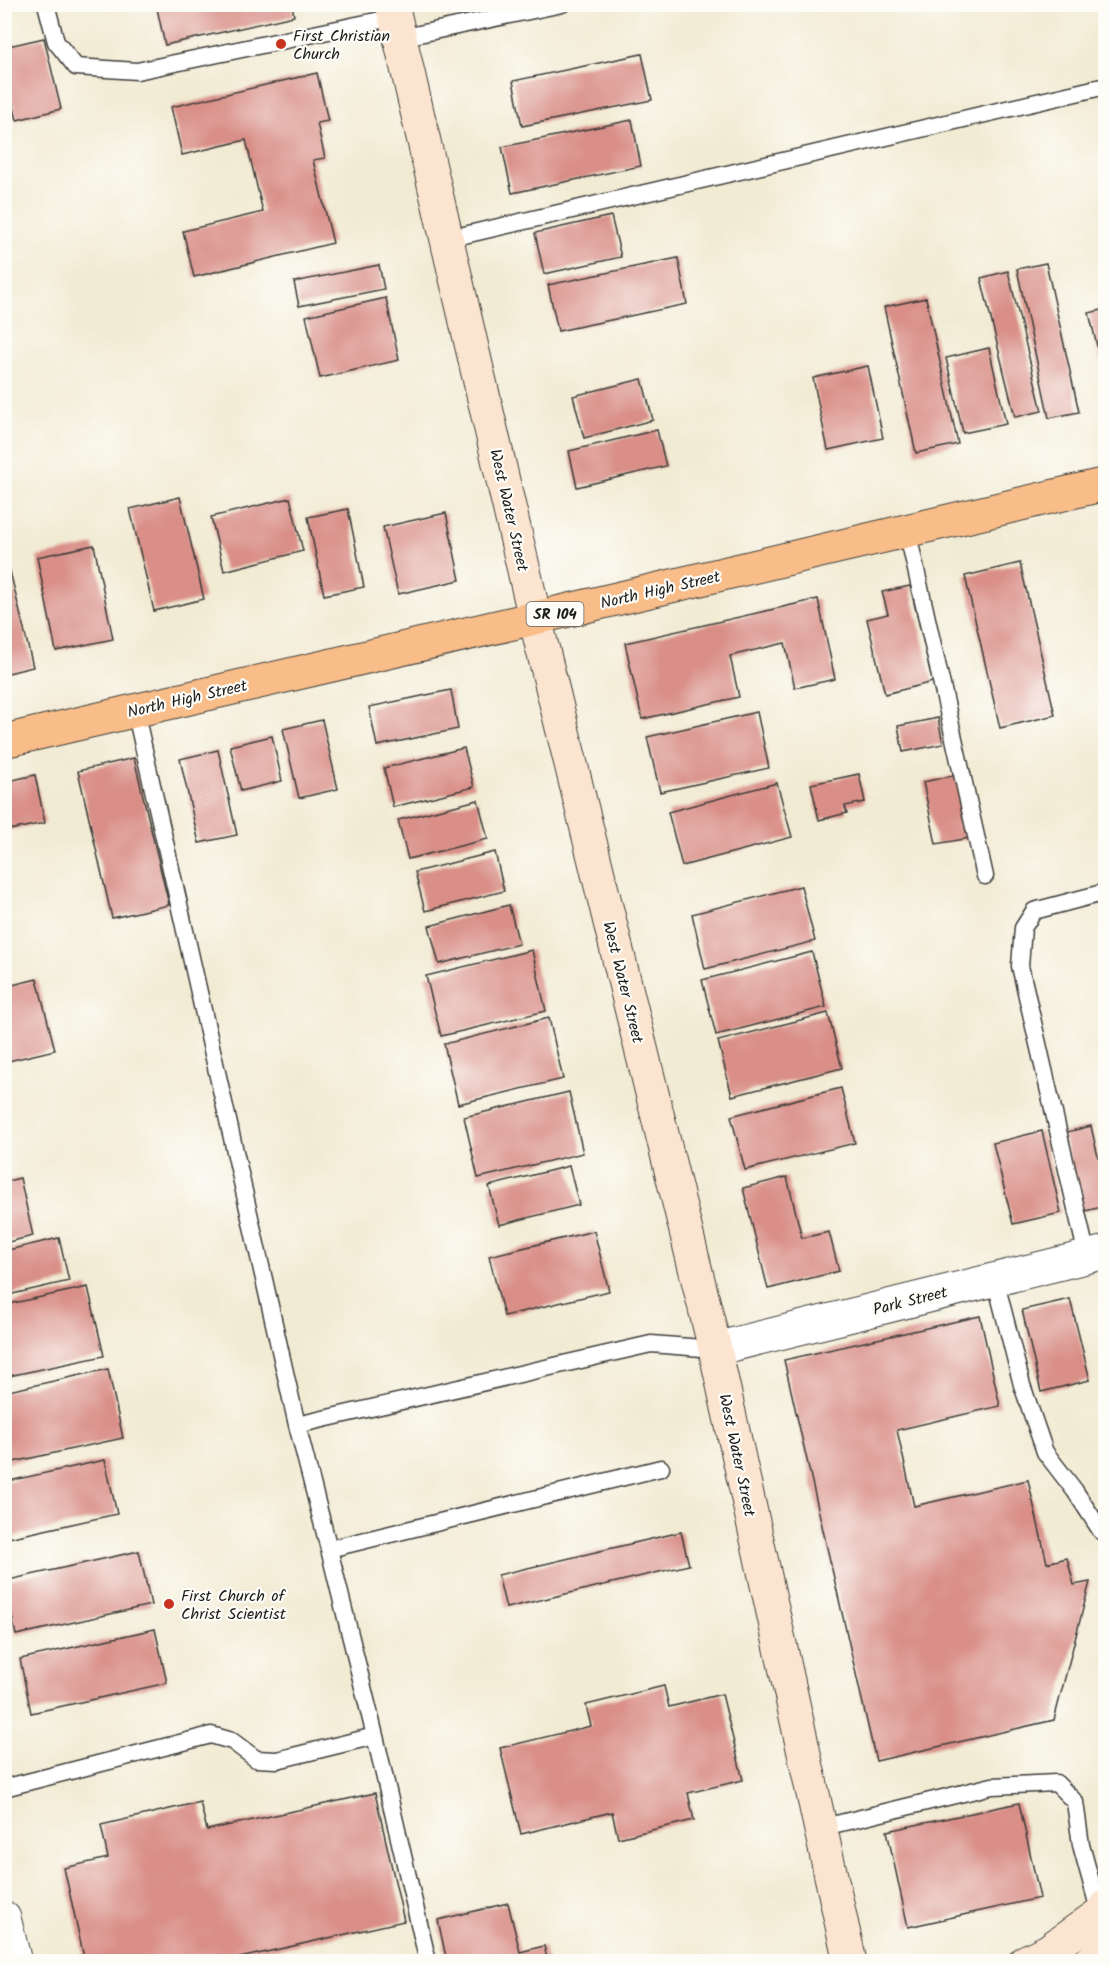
<svg xmlns="http://www.w3.org/2000/svg" width="1110" height="1966" viewBox="0 0 1110 1966" font-family="Kalam,sans-serif">
<style>
.building{fill:#d98f88}
.lines{fill:none;stroke-linecap:round;stroke-linejoin:round}
.lane-casing{stroke:#3c3b38;stroke-width:19}
.street-casing{stroke:#3c3b38;stroke-width:35}
.secondary-casing{stroke:#3c3b38;stroke-width:35}
.primary-casing{stroke:#3c3b38;stroke-width:35}
.lane{stroke:#fff;stroke-width:16}
.street{stroke:#fff;stroke-width:33}
.secondary{stroke:#fce5d0;stroke-width:33}
.primary{stroke:#f8bd89;stroke-width:33}
.poi-dot{fill:#c8321e;stroke:#fdfcf7;stroke-width:2}
.labels{text-anchor:middle;stroke-width:4.5;stroke-linejoin:round;paint-order:stroke}
.shield{fill:#fdfcf7;stroke:#605f5e;stroke-width:1.5}
.shield-label{font-size:15px;font-weight:bold;fill:#1c1c1c}
.poi-label{font-size:16px;fill:#1c1c1c;stroke:#fdfcf7;text-anchor:start}
.street-label{font-size:16px;fill:#1c1c1c;stroke:#fdfcf7}
</style>
<rect width="100%" height="100%" fill="#fdfcf7"/>
<filter id="ink" filterUnits="userSpaceOnUse"><feTurbulence type="fractalNoise" baseFrequency=".0167" numOctaves="2"/><feDisplacementMap in="SourceGraphic" scale="12" xChannelSelector="R" yChannelSelector="G"/><feConvolveMatrix kernelMatrix="1 2 1 2 8 2 1 2 1" color-interpolation-filters="sRGB"/></filter>
<filter id="wash" filterUnits="userSpaceOnUse"><feTurbulence type="fractalNoise" baseFrequency=".008" numOctaves="4" result="noise"/><feDisplacementMap in="SourceGraphic" scale="24" xChannelSelector="R" yChannelSelector="G"/><feGaussianBlur stdDeviation="1.35" result="paint"/><feColorMatrix in="noise" values="0 0 0 0 0 0 0 0 0 0 0 0 0 0 0 0 0 1.4 0 .05"/><feComposite in="paint" operator="in"/></filter>
<g filter="url(#wash)">
<rect width="100%" height="100%" fill="#f2ebd4"/>
<g id="blocks">
<path class="building" d="M156,4H292L294,16L165,45Z
M44,38L61,109L17,120L4,67V47Z
M642,54L652,100L522,126L513,81Z
M317,73L328,121L317,123L325,158L313,160L333,243L194,277L183,231L263,212L246,140L182,155L171,107Z
M632,120L641,166L512,193L502,147Z
M611,216L621,257L544,274L535,233Z
M678,258L687,304L558,331L548,285Z
M1046,263L1079,412L1049,418L1017,269Z
M379,265L384,289L299,306L294,282Z
M1008,271L1042,411L1015,417L981,278Z
M386,298L399,360L320,378L306,316Z
M926,298L958,444L916,453L884,307Z
M1106,309V379H1105L1089,313Z
M989,348L1006,424L963,433L946,358Z
M868,366L883,438L828,450L813,378Z
M642,379L653,420L584,438L573,396Z
M657,430L666,466L577,487L569,451Z
M180,497L204,599L154,611L130,509Z
M290,498L303,551L224,571L211,517Z
M348,509L364,587L324,595L308,517Z
M446,513L460,580L398,594L383,527Z
M94,545L113,639L56,651L37,557Z
M4,546L33,667L4,674Z
M1020,563L1055,715L1000,728L965,576Z
M910,586L933,682L885,694L867,619L888,614L882,592Z
M818,599L835,679L795,688L785,643L730,656L739,697L642,719L625,643Z
M451,690L458,729L377,746L369,707Z
M757,712L769,768L660,792L647,737Z
M938,718L943,744L903,752L898,726Z
M322,720L338,789L299,798L283,729Z
M272,736L282,781L241,791L230,746Z
M464,748L474,787L393,807L384,768Z
M218,750L237,835L199,843L180,759Z
M134,758L169,905L112,918L78,771Z
M859,774L865,802L845,806L847,813L819,820L811,784Z
M35,775L45,823L4,831V782Z
M957,775L970,838L936,844L923,782Z
M777,783L792,837L682,866L668,812Z
M478,800L488,839L408,859L398,820Z
M495,852L504,891L425,911L415,872Z
M801,886L815,941L705,969L692,914Z
M509,905L519,944L439,964L429,926Z
M532,950L546,1011L441,1036L426,976Z
M812,952L826,1007L716,1035L702,980Z
M37,979L55,1050L4,1062V987Z
M828,1013L842,1068L732,1096L718,1041Z
M549,1018L563,1079L458,1104L444,1044Z
M841,1088L855,1143L745,1170L731,1116Z
M569,1092L583,1153L478,1178L464,1117Z
M1091,1126L1098,1157L1106,1155V1206L1081,1212L1063,1133Z
M1042,1131L1061,1213L1013,1224L993,1143Z
M569,1166L579,1205L499,1225L489,1186Z
M787,1177L802,1238L829,1232L839,1271L768,1289L743,1188Z
M20,1178L33,1236L4,1243V1182Z
M594,1231L609,1291L504,1316L489,1256Z
M59,1238L69,1281L4,1296V1251Z
M88,1287L104,1356L4,1377V1305Z
M1070,1299L1090,1380L1041,1392L1022,1310Z
M980,1316L1000,1406L897,1430L914,1506L1028,1480L1047,1563L1067,1558L1074,1585L1090,1582L1054,1720L876,1761L784,1360Z
M108,1369L123,1438L4,1464V1392Z
M105,1460L117,1514L4,1539V1482Z
M681,1532L689,1565L506,1608L498,1575Z
M139,1551L151,1605L16,1635L4,1581Z
M155,1629L167,1683L31,1713L20,1659Z
M664,1686L669,1707L722,1694L743,1780L688,1793L694,1820L618,1838L612,1812L521,1834L500,1748L591,1726L586,1705Z
M375,1793L404,1921L222,1962H85L64,1868L108,1858L101,1825L200,1802L207,1830Z
M1019,1803L1040,1898L908,1927L887,1831Z
M508,1903L520,1952L544,1946L548,1962H447L438,1920Z"/>
</g>
</g>
<g filter="url(#ink)">
<use href="#blocks" fill-opacity="0" stroke="#3c3b38" stroke-width="1.5"/>
<g class="lines">
<defs>
<path id="lane" d="M46,4L56,42L76,67L137,71L395,17
M400,38L562,4
M447,239L1106,86
M907,530L985,876
M135,710L297,1425L329,1549
M1087,1256L1020,966L1023,928L1034,911L1106,892
M995,1279L1022,1385L1045,1452L1075,1491L1101,1531L1106,1533
M297,1425L651,1344L715,1349
M4,1788L211,1735L232,1741L256,1759L277,1760L375,1736
M820,1828L992,1786L1056,1783L1075,1802L1081,1845L1100,1914
M428,1962L375,1736L329,1549L661,1468"/>
<path id="street" d="M715,1349L1106,1252
M4,1918L15,1962"/>
<path id="secondary" d="M392,4L535,618L715,1349L850,1962
M1025,1962L1048,1951L1100,1914L1106,1907
M1090,1962L1106,1949"/>
<path id="primary" d="M4,741L535,618L1106,484"/>
</defs>
<use href="#lane" class="lane-casing"/>
<use href="#street" class="street-casing"/>
<use href="#secondary" class="secondary-casing"/>
<use href="#primary" class="primary-casing"/>
<use href="#lane" class="lane"/>
<use href="#street" class="street"/>
<use href="#secondary" class="secondary"/>
<use href="#primary" class="primary"/>
</g>
</g>
<g class="poi-dot">
<circle cx="281" cy="44" r="6"/>
<circle cx="169" cy="1604" r="6"/>
</g>
<g class="labels">
<rect class="shield" x="526.5" y="602" width="57" height="24" rx="4.5"/>
<g class="shield-label">
<text x="555" y="619">SR 104</text>
</g>
<g class="poi-label">
<text x="293" y="41">First Christian<tspan x="293" dy="18">Church</tspan></text>
<text x="181" y="1601">First Church of<tspan x="181" dy="18">Christ Scientist</tspan></text>
</g>
<g class="street-label">
<text transform="translate(510 510) rotate(77)" y="6">West Water Street</text>
<text transform="translate(660 589) rotate(-13)" y="6">North High Street</text>
<text transform="translate(187 698) rotate(-13)" y="6">North High Street</text>
<text transform="translate(624 982) rotate(76)" y="6">West Water Street</text>
<text transform="translate(910 1300) rotate(-14)" y="6">Park Street</text>
<text transform="translate(738 1455) rotate(78)" y="6">West Water Street</text>
</g>
</g>
<rect width="1110" height="1966" fill="none" stroke="#fdfcf7" stroke-width="24"/>
</svg>
